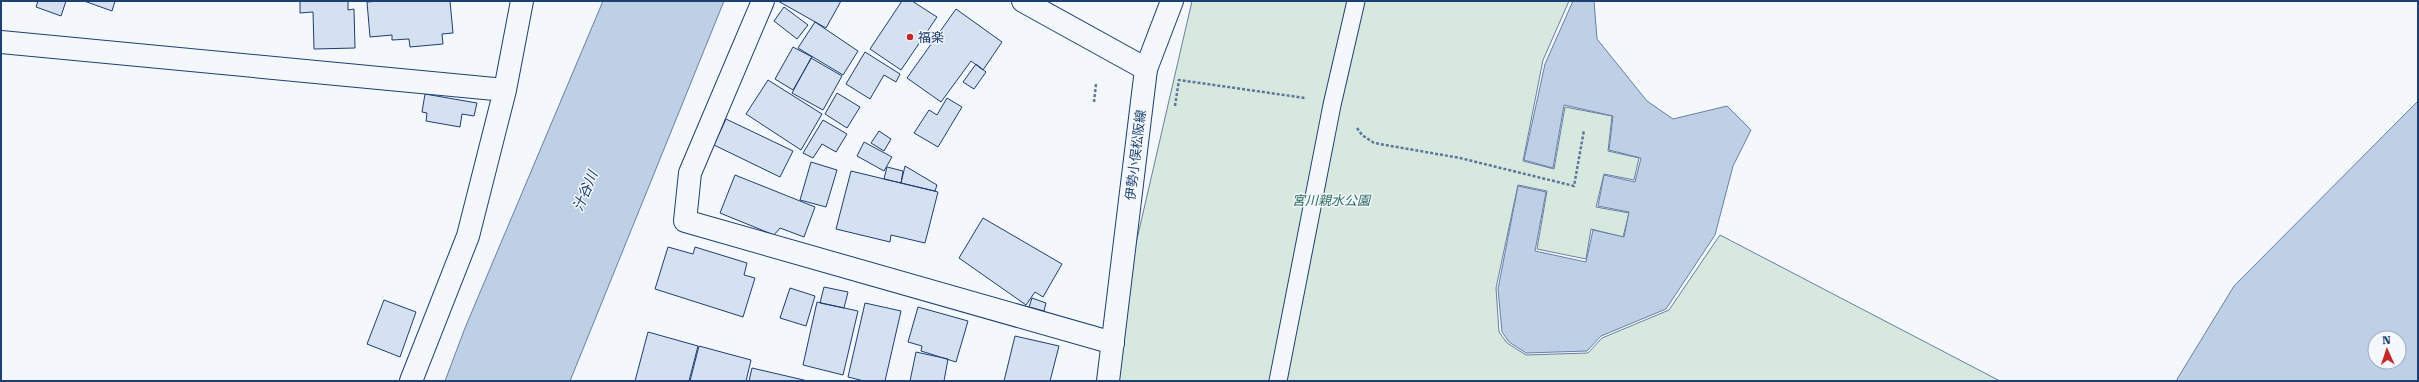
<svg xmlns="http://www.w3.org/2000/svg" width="2419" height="382" viewBox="0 0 2419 382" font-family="'Roboto Serif','Noto Sans JP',serif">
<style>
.green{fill:#d7e8df;stroke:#687fa3}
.water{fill:#bed0e5;stroke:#687fa3;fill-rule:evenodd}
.building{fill:#d5e0f0;stroke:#1d3f73}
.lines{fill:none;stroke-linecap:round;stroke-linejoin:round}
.service-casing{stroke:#1d3f73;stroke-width:19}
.minor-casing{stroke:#1d3f73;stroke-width:24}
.tertiary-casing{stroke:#1d3f73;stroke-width:24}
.secondary-casing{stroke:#1d3f73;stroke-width:24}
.path{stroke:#5e769c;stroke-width:2.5;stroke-dasharray:3 2;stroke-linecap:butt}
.service{stroke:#f4f7fb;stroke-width:17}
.minor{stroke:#f4f7fb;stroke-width:22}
.tertiary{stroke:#f4f7fb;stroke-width:22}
.secondary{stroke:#f4f7fb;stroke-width:22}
.poi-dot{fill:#c62828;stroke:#f4f7fb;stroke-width:1.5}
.labels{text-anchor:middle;stroke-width:3;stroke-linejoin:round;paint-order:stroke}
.poi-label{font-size:13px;fill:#1d3f73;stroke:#f4f7fb;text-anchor:start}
.street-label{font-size:13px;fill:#1d3f73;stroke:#f4f7fb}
.park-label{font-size:13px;font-style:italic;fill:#2c6c60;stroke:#f4f7fb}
.water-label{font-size:14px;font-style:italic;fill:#1d3f73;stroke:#f4f7fb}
</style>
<rect width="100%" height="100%" fill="#f4f7fb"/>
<path class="green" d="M1192,1H1569L1543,60L1523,161L1554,169L1565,107L1612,116L1608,151L1639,158L1634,180L1604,174L1596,207L1629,213L1623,237L1591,229L1586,259L1537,249L1547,191L1518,185L1496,288L1499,332L1507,343L1526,355L1588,353L1602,338L1669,310L1720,235L2000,381H1108L1113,343Z"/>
<path class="water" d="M603,1H724L570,381H445L465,328Z
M1573,1H1594L1597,39L1647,101L1673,119L1727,106L1751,130L1733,166L1715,235L1666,309L1601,336L1587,351L1526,353L1509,342L1502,332L1498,289L1518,186L1546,192L1535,251L1586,262L1593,230L1624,237L1629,212L1598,206L1604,175L1635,182L1641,158L1609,150L1613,116L1564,105L1553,168L1524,160L1545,64Z
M2418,101V381H2176L2234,286ZM2375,338H2399V362H2375Z"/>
<path class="building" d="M38,1H66L61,16L36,7Z
M84,1H115L112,11Z
M300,1H348V10L354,9L355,48L314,49L313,12L300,13Z
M379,1H450L453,33L442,34L443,44L410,47L409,39L392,40V35L370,37L367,2Z
M778,1H841L826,28Z
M902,1H912L937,17L901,70L870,49Z
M784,7L808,25L797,39L774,21Z
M956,9L1002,42L983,70L971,61L941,102L907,78Z
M815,22L858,51L843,75L798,48Z
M793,47L812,57L793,90L775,79Z
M865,52L900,74L896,82L884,75L870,99L846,84Z
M811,58L842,76L823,110L792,93Z
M976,64L986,72L974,89L963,82Z
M768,80L822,114L801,150L746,114Z
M837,93L860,107L847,128L825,114Z
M425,94L477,103L474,116L462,114L460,127L426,121L427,113L422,112Z
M947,98L962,107L938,147L914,133L929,110L937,115Z
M726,119L793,151L780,177L714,145Z
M823,120L847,134L836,152L822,144L813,158L803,153Z
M879,131L891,139L884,151L871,143Z
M864,142L892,157L884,171L857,156Z
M811,162L837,170L826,207L800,200Z
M905,166L937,185L935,191L901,183Z
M887,167L903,171L901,183L884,179Z
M851,171L938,192L925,243L891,235L890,242L836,229Z
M735,175L815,207L804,237L780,228L774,235L720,213Z
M983,218L1062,264L1043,297L1035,292L1026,305L959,258Z
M668,247L693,254L695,247L747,263L744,275L755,278L743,317L655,289Z
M824,287L848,292L844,308L820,303Z
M790,288L815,296L806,326L780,318Z
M1032,298L1046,303L1044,311L1029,307Z
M384,300L416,312L400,357L367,344Z
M817,302L858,311L843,375L803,365Z
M865,303L901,311L885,381H864L848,377Z
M918,307L968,321L956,362L921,351L922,346L908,342Z
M648,332L698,346L689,381H635Z
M1015,336L1059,346L1050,381H1004Z
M699,346L751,360L746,381H690Z
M916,352L948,359L944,381H910Z
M752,368L808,381H749Z"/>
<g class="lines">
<defs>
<path id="service" d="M1278,381L1332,105L1356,1"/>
<path id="minor" d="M763,1L690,173L685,221L1113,343
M1,42L505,90
M411,381L468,236L505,90L522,1"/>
<path id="tertiary" d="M1146,69L1172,1"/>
<path id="secondary" d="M1023,1L1146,69L1108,381"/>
</defs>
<use href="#service" class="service-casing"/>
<use href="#minor" class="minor-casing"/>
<use href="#tertiary" class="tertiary-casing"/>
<use href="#secondary" class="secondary-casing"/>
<path class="path" d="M1094,102L1096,84
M1175,106L1179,80L1305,98
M1357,128L1362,135L1374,143L1460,158L1574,186L1584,130"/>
<use href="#service" class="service"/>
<use href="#minor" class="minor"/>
<use href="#tertiary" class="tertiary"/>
<use href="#secondary" class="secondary"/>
</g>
<circle class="poi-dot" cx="910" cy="37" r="4"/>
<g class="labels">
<g class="poi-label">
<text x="918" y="42">福楽</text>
</g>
<g class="street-label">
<text transform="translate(1135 155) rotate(-83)" y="5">伊勢小俣松阪線</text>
</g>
<g class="park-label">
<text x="1331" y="205">宮川親水公園</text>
</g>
<g class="water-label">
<text transform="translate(585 191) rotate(-67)" y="5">汁谷川</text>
</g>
</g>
<rect width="2419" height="382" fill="none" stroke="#1d3f73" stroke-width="4"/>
<g transform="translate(2387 350) rotate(357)"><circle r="19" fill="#f4f7fb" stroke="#9eadc5"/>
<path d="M0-3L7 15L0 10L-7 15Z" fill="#c62828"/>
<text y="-6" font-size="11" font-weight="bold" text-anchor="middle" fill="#1d3f73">N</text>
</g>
</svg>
